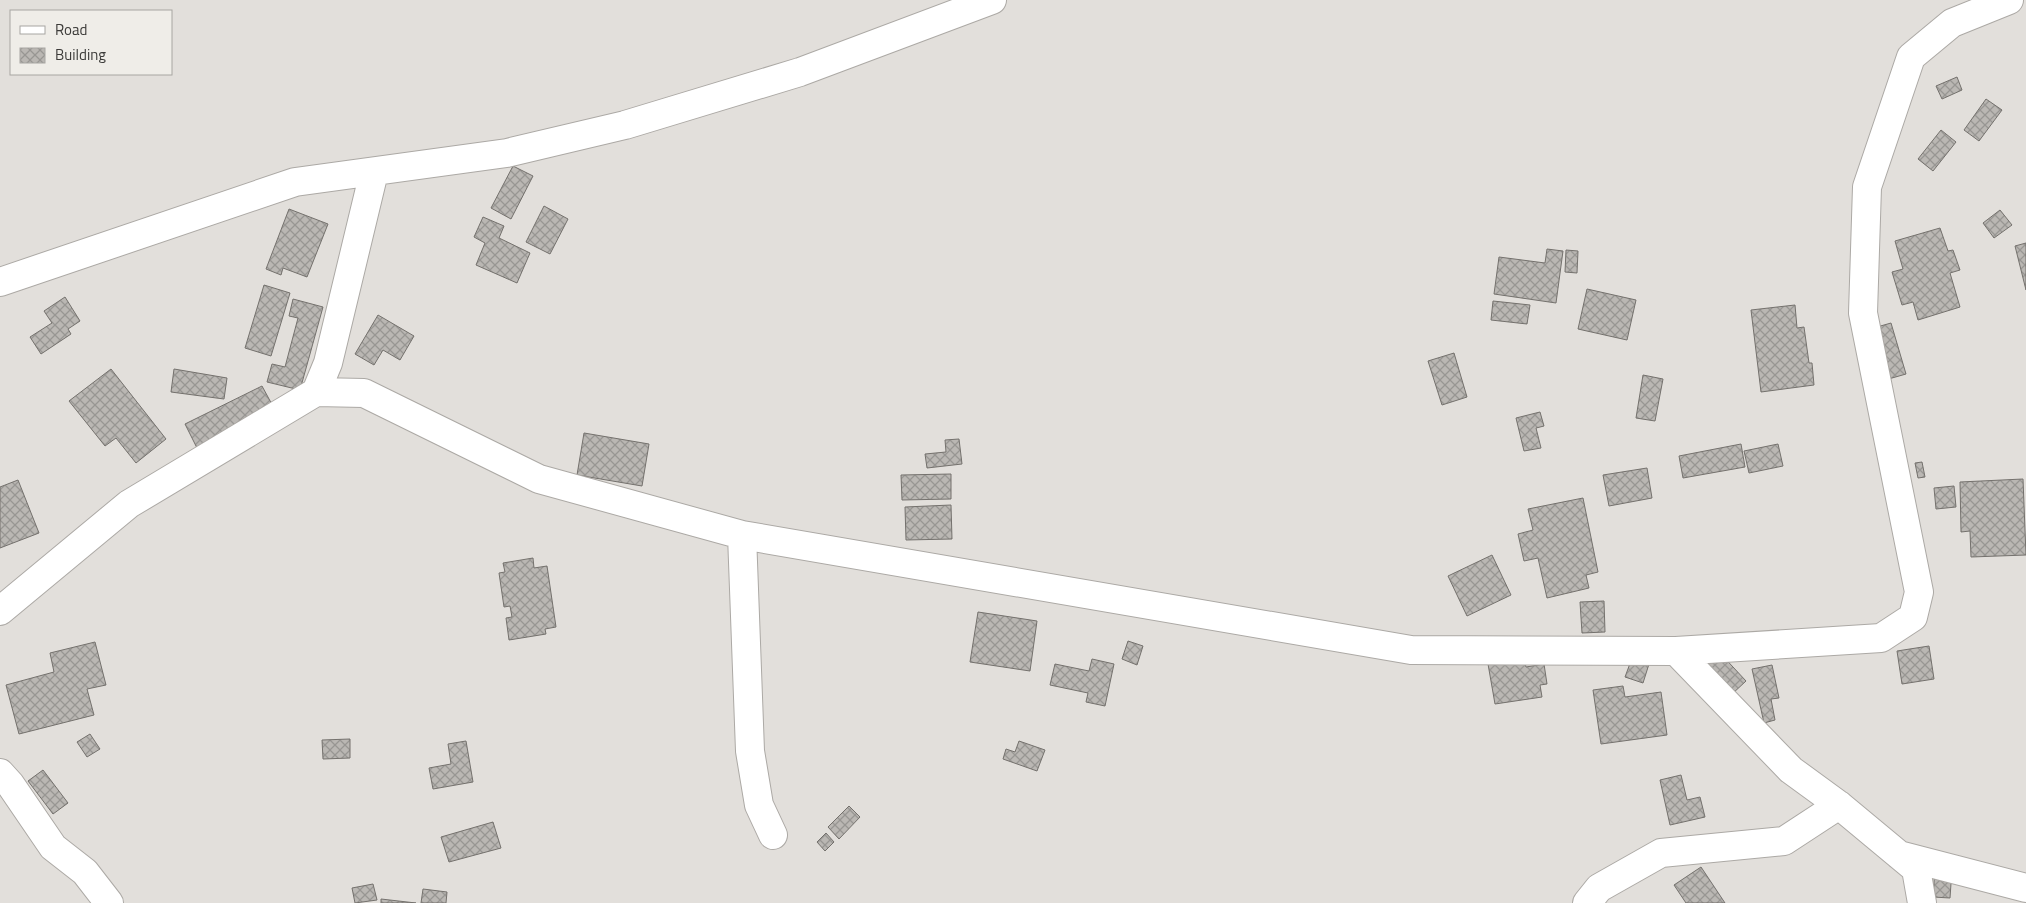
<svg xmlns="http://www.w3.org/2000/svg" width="2026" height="903" viewBox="0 0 2026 903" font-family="'Titillium Web',sans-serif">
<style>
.building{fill:url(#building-cross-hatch);stroke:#74716d}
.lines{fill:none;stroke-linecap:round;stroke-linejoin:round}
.minor-casing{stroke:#aca9a5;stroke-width:30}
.minor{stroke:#fff;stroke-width:28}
</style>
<defs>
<pattern id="building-cross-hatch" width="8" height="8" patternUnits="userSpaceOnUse" patternTransform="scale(1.25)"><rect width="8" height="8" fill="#bab7b3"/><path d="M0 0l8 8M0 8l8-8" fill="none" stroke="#989693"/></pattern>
</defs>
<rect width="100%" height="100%" fill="#e2dfdb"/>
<path class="building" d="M1957,77L1962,90L1942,99L1936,86Z
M1986,99L2002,110L1979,141L1964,130Z
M1941,130L1956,142L1933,171L1918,159Z
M513,166L533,176L511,219L491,208Z
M544,206L568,219L550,254L526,242Z
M289,209L328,224L307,277L283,268L281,275L266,269Z
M2000,210L2012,225L1994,238L1983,223Z
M483,217L504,226L499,238L530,253L517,283L476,265L485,243L474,237Z
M1940,228L1948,251L1953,250L1960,270L1950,273L1960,307L1918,320L1913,302L1902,305L1892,272L1903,269L1895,241Z
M2026,243V290L2015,246Z
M1547,249L1563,251L1556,303L1494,294L1499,257L1545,263Z
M1566,250L1578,251L1577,273L1565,272Z
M264,285L290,293L271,356L245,348Z
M1587,289L1636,300L1627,340L1578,329Z
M65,297L80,321L68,329L71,334L41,354L30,337L52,323L44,311Z
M293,299L323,307L300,390L267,382L272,364L285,367L298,318L289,316Z
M1493,301L1530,305L1527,324L1491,320Z
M1795,305L1797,328L1804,327L1809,363H1812L1814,385L1761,392L1751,310Z
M378,315L414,336L400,360L383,350L374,365L355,354Z
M1891,323L1906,374L1885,380L1870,329Z
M1454,353L1467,397L1442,405L1428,361Z
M111,369L166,439L136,463L116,438L105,446L69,401Z
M174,369L227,378L224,399L171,392Z
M1643,375L1663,379L1655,421L1636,418Z
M262,386L275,410L197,448L185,424Z
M1540,412L1544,426L1536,428L1541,448L1524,451L1516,418Z
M584,433L649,444L642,486L577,475Z
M959,439L962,464L927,468L925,454L946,452L945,440Z
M1741,444L1745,467L1683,478L1679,456Z
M1778,444L1783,466L1749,473L1744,451Z
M1922,462L1925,477L1918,478L1915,463Z
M1647,468L1652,498L1609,506L1603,475Z
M951,474V499L902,500L901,475Z
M2023,479L2026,555L1971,557L1970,531L1961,532L1960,482Z
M18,480L39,533L0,548V487Z
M1954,486L1956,507L1936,509L1934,488Z
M1583,498L1598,572L1586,575L1589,588L1547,598L1538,558L1524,561L1518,534L1533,530L1528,509Z
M951,505L952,539L906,540L905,507Z
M1492,555L1511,595L1467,616L1448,576Z
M533,558L534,568L547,566L556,627L545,629L546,634L509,640L506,618L512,617L510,606L504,607L499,573L505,572L503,563Z
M1604,601L1605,632L1582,633L1580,602Z
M978,612L1037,621L1030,671L970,662Z
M1128,641L1143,646L1137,665L1122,659Z
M95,642L106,685L87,689L94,715L19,734L6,685L54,672L50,653Z
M1929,646L1934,679L1902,684L1897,651Z
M1720,653L1746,681L1731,695L1706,666Z
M1524,658L1526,667L1544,664L1547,684L1540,685L1542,697L1495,704L1488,664Z
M1632,658L1649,664L1643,683L1625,677Z
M1092,659L1114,664L1105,706L1086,702L1088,693L1050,685L1055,664L1089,671Z
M1772,665L1779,698L1771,699L1775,720L1764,723L1752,669Z
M1623,686L1625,697L1661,692L1667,735L1601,744L1593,690Z
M90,734L100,749L87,757L77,742Z
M350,739V758L323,759L322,740Z
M466,741L473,782L433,789L429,768L451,764L448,744Z
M1019,741L1045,750L1037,771L1003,759L1006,749L1015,752Z
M43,770L68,803L53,814L28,781Z
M1681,775L1687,800L1700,797L1705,817L1670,825L1660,780Z
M849,806L860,817L839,839L828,827Z
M493,822L501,848L449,862L441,837Z
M826,833L834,842L825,851L817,842Z
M1701,867L1725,903H1686L1674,885Z
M1935,868L1952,869L1950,898L1933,897Z
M373,884L377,900L355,903L352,888Z
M423,889L447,892L446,903H421Z
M381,899L416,903H381Z"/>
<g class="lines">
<defs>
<path id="minor" d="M0,282L295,182L507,153L625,125L800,72L992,0
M316,392L364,393L539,479L742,535L1411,650L1676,651L1881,638L1913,617L1919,592L1863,313L1867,187L1911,57L1952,23L2009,0
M742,535L750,751L759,805L773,835
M0,611L129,504L316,392L328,363L374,172
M1676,651L1791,770L1839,805L1916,869L1922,903
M0,773L10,784L53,847L85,872L109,903
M1899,855L2026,888
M1587,903L1599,888L1661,853L1784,841L1839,805"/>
</defs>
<use href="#minor" class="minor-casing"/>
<use href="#minor" class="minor"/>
</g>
<rect x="10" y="10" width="162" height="65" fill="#efede8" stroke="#a7a6a2"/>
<rect x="20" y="26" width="25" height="8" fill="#ffffff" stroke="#a7a6a2"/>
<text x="55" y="35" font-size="15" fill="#3c3b39">Road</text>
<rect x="20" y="48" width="25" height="15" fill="url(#building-cross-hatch)" stroke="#a7a6a2"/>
<text x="55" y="60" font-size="15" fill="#3c3b39">Building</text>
</svg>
